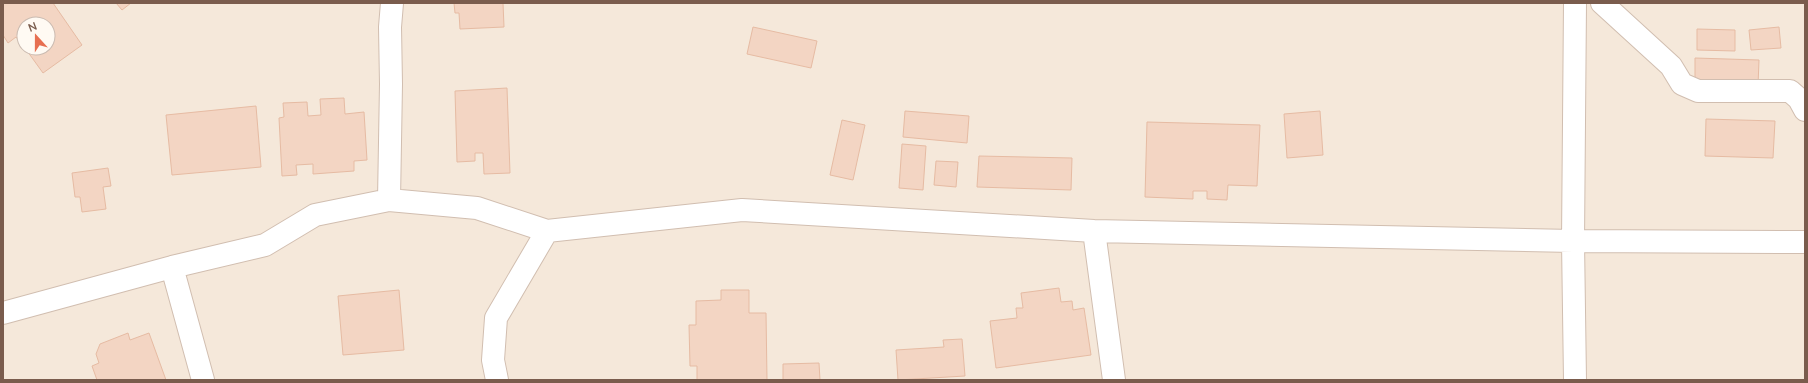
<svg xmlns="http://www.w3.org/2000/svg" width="1808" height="383" viewBox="0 0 1808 383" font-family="Mulish,sans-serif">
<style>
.residential{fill:#f5e8da;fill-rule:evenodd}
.building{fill:#f3d5c3;stroke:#e6bba3}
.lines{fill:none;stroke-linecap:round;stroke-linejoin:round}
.minor-casing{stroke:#d1beb0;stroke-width:24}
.minor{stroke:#fff;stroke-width:22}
</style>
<rect width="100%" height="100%" fill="#fdf6ec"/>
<path class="residential" d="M3,3H1805V380H3ZM24,24H48V48H24Z"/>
<path class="building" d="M3,3H53L82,45L43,73L25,48H48V24H24V47L16,37L8,43L3,35Z
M116,3H131L122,10Z
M454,3H503L504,27L460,29L459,13H455Z
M753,27L817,41L811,68L747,54Z
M1779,27L1781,48L1751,50L1749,30Z
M1697,29L1735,30V51L1697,50Z
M1695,58L1759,60L1758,86L1695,84Z
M507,88L510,173L484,174L483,153H475V161L457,162L455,91Z
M344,98L345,114L364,112L367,160L354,161V171L313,174V164L296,165L297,175L282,176L279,118L284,117L283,103L307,102L308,116L321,115L320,99Z
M256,106L261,167L172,175L166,115Z
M905,111L969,116L967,143L903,137Z
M1320,111L1323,155L1287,158L1284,114Z
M1706,119L1775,121L1773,158L1705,156Z
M842,120L865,125L853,180L830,175Z
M1147,122L1260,125L1257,186L1228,185L1227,200L1207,199V191H1193V199L1145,197Z
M902,144L926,146L923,190L899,188Z
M979,156L1072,158L1071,190L977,187Z
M936,161L958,162L956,187L934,185Z
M108,168L111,186L103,187L106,209L82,212L80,197H75L72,173Z
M1059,288L1061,302L1072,301L1073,310L1084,308L1091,355L996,368L990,321L1017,318L1016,308H1023L1021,293Z
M399,290L404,350L343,355L338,296Z
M721,290H749V313H766L767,380H697V366H690L689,325H696V301L721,300Z
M128,333L130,340L149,333L166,380H97L92,366L99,363L96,354L100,344Z
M962,339L965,376L898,380L896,350L944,347L943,340Z
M819,363L820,380H783V364Z"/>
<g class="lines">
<defs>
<path id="minor" d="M1602,3L1671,66L1682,84L1698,91H1790L1799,99L1805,110
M389,200L391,84L390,27L392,3
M1094,231L1114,380
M3,313L172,267
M203,380L172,267L265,245L315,215L389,200L477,208L547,231L742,210L1094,231L1573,241L1805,242
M497,380L493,360L496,318L547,231
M1575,380L1573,241L1575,3"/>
</defs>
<use href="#minor" class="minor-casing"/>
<use href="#minor" class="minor"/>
</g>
<rect width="1808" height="383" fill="none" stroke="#7a5c4d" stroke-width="8"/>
<g transform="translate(36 36) rotate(339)"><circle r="19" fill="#fffaf3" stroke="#cabbb1"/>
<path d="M0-3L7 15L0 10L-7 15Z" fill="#e76f51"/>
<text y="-6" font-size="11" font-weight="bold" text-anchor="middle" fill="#7a5c4d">N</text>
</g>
</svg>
